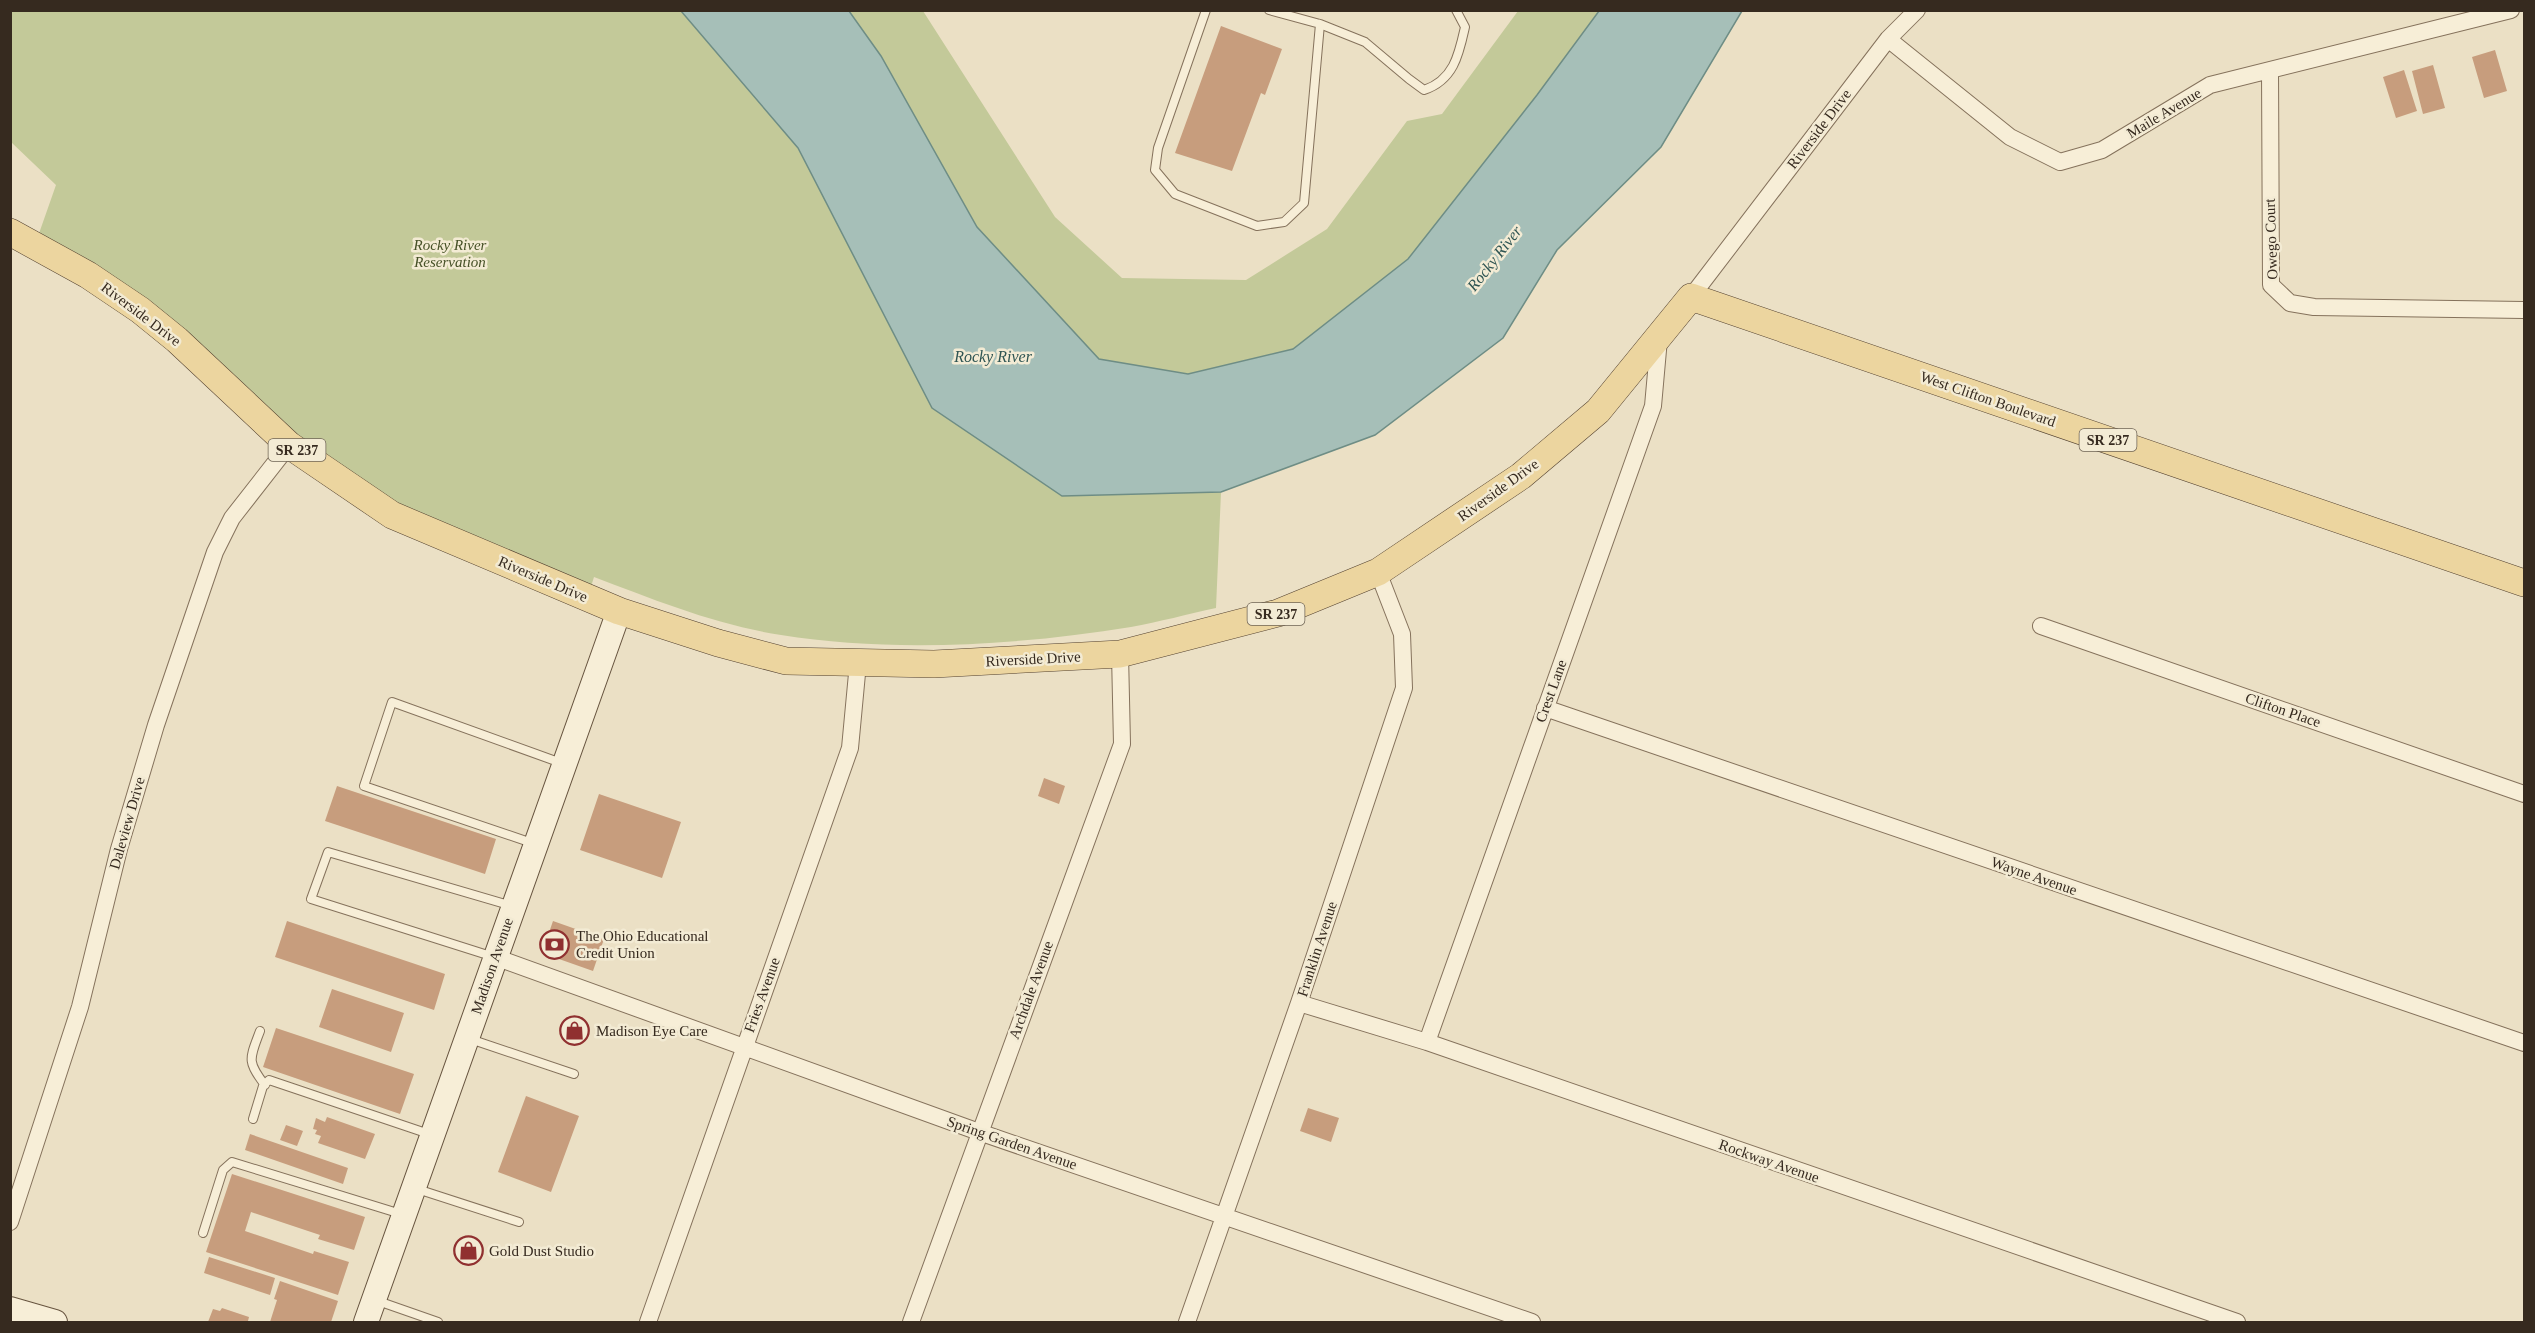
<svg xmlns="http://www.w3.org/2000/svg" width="2535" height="1333" viewBox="0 0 2535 1333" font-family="Georgia,serif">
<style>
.green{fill:#c3c999}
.water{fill:#a6bfb8;stroke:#6e8d85;stroke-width:1.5}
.building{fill:#c79d7d}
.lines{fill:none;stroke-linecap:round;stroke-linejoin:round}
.lane-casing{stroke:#85725c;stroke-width:10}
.street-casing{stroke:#85725c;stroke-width:18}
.secondary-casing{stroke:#67543f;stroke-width:26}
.primary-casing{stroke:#534130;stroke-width:28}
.lane{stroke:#f7eed7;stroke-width:8}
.street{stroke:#f7eed7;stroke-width:16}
.secondary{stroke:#f7eed7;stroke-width:24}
.primary{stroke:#ecd59f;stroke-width:27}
.labels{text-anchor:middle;stroke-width:5;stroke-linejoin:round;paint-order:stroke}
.shield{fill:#f3ebd4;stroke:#6f6455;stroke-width:1.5}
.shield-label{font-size:14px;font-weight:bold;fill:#362a1f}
.street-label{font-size:15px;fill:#362a1f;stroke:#f3ebd4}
.park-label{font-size:15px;font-style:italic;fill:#465127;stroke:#f3ebd4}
.poi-label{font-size:15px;fill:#362a1f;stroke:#f3ebd4;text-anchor:start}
.water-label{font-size:16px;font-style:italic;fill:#2f5553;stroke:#f3ebd4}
</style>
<rect width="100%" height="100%" fill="#ebe0c5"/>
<path class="green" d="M10,11H834L789,137L1062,496L1221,492L1216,608C1188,614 1159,622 1131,627C1021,645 892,653 781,635C716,625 655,600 594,577L588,596L422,527L36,242L56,185L11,142Z
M848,11H923L1055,217L1122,278L1246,280L1327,229L1407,121L1442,114L1518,11H1599L1537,95L1408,259L1293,349L1188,374L1099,359L977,227L881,56Z"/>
<path class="water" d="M681,11H849L881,56L977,227L1099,359L1188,374L1293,349L1408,259L1537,95L1599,11H1742L1661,147L1557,250L1503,338L1375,435L1221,492L1062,496L932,408L798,148Z"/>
<path class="building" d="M1221,26L1282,49L1265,95L1261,93L1232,171L1175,153Z
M2495,50L2507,91L2484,98L2472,57Z
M2433,65L2445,108L2423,114L2412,71Z
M2404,70L2417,111L2396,118L2383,77Z
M1044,778L1065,786L1059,804L1038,796Z
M337,786L496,839L485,874L325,821Z
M599,794L681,822L662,878L580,850Z
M287,921L445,974L434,1010L275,957Z
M553,921L604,939L593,971L542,953Z
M332,989L404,1013L391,1052L319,1027Z
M276,1028L414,1074L400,1114L263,1067Z
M526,1096L579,1116L551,1192L498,1172Z
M1308,1108L1339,1118L1331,1142L1300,1131Z
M327,1117L375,1134L365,1159L318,1143L321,1136L315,1134L317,1130L313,1129L316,1118L325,1122Z
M286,1125L303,1131L297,1146L280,1140Z
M250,1134L348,1168L343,1184L245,1150Z
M232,1174L365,1217L354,1250L318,1239L320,1235L251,1212L245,1231L313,1254L314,1251L349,1262L338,1295L206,1252Z
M209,1257L275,1278L270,1295L204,1273Z
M280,1281L338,1301L331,1322H270L277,1300L274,1299Z
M222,1308L249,1317L248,1321L253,1322H208L213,1309L220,1311Z"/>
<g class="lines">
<defs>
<path id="lane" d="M1206,10L1158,148L1155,170L1175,194L1257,226L1284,222L1304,203L1320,24L1269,10
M1320,24L1365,42L1409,79L1424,90C1454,80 1459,54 1465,27L1456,10
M535,844L364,786L392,702L564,764
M494,957L311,899L328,852L512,906
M260,1031C250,1058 246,1061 265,1085
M470,1039L574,1074
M253,1119L263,1086L269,1080L432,1135
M414,1188L519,1222
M203,1233L223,1170L232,1162L401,1214
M375,1300L438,1322"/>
<path id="street" d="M1888,39L2010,137L2060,162L2102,150L2210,85L2511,10
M2270,71L2271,285L2290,303L2314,307L2524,310
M1691,297L1888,39L1917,10
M2041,626L2524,794
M1545,708L2524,1043
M495,957L979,1132L1532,1322
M1299,1003L1427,1042L2237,1322
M1427,1042L1653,406L1659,339
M10,1222L80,1007L119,849L156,725L215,552L232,518L289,445
M648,1322L850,748L858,663
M911,1322L1122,744L1120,654
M1187,1322L1299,1003L1404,688L1402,634L1378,572"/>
<path id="secondary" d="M10,1309L55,1322
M366,1322L619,611"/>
<path id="primary" d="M10,232L88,275L140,310L177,340L289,445L392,515L619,611L718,643L786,661L934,664L1120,654L1278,613L1378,572L1521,476L1598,411L1691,297L2524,583"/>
</defs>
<use href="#lane" class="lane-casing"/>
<use href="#street" class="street-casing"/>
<use href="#secondary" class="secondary-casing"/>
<use href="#primary" class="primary-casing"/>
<use href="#lane" class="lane"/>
<use href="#street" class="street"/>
<use href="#secondary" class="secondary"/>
<use href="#primary" class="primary"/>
</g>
<defs>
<symbol id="bank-ring" viewBox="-11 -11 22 22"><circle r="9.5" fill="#f3ebd4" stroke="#903030" stroke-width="1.5"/><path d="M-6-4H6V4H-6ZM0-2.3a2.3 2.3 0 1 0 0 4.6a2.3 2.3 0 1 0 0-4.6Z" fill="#903030"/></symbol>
<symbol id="shop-ring" viewBox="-11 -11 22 22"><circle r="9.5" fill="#f3ebd4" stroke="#903030" stroke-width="1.5"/><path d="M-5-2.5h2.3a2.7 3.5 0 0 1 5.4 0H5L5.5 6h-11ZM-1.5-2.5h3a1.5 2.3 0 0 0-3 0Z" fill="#903030"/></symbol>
</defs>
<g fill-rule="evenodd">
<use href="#bank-ring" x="538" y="928" width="33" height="33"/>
<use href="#shop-ring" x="558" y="1014" width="33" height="33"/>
<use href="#shop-ring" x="452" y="1234" width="33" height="33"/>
</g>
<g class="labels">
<g class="shield">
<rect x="2079.5" y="429" width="57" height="22" rx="4.5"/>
<rect x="268.5" y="439" width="57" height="22" rx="4.5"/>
<rect x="1247.5" y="603" width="57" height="22" rx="4.5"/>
</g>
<g class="shield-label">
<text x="2108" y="445">SR 237</text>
<text x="297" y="455">SR 237</text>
<text x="1276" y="619">SR 237</text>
</g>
<g class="street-label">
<text transform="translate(2164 113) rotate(-31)" y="5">Maile Avenue</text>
<text transform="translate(1819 129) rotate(-53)" y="5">Riverside Drive</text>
<text transform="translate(2271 239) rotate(-92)" y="5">Owego Court</text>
<text transform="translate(141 314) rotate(37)" y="5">Riverside Drive</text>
<text transform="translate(1988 399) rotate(19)" y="5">West Clifton Boulevard</text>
<text transform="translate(1498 490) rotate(-36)" y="5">Riverside Drive</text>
<text transform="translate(543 579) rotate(23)" y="5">Riverside Drive</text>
<text transform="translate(1033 659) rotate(-3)" y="5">Riverside Drive</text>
<text transform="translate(1551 691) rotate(-70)" y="5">Crest Lane</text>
<text transform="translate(2283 710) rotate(19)" y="5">Clifton Place</text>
<text transform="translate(127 823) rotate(-74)" y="5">Daleview Drive</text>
<text transform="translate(2034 876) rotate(19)" y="5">Wayne Avenue</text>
<text transform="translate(1317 949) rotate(-72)" y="5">Franklin Avenue</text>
<text transform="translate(492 966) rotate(-71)" y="5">Madison Avenue</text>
<text transform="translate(1031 990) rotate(-70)" y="5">Archdale Avenue</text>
<text transform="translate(762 995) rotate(-70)" y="5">Fries Avenue</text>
<text transform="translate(1012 1143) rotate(19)" y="5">Spring Garden Avenue</text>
<text transform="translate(1769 1161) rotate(19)" y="5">Rockway Avenue</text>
</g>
<g class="park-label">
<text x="450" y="250">Rocky River<tspan x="450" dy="17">Reservation</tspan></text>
</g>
<g class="poi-label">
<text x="576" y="941">The Ohio Educational<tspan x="576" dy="17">Credit Union</tspan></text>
<text x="596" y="1036">Madison Eye Care</text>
<text x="489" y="1256">Gold Dust Studio</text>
</g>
<g class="water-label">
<text transform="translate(1494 258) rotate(-52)" y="6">Rocky River</text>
<text x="993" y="362">Rocky River</text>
</g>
</g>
<rect width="2535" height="1333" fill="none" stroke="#362a1f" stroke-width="24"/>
</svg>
